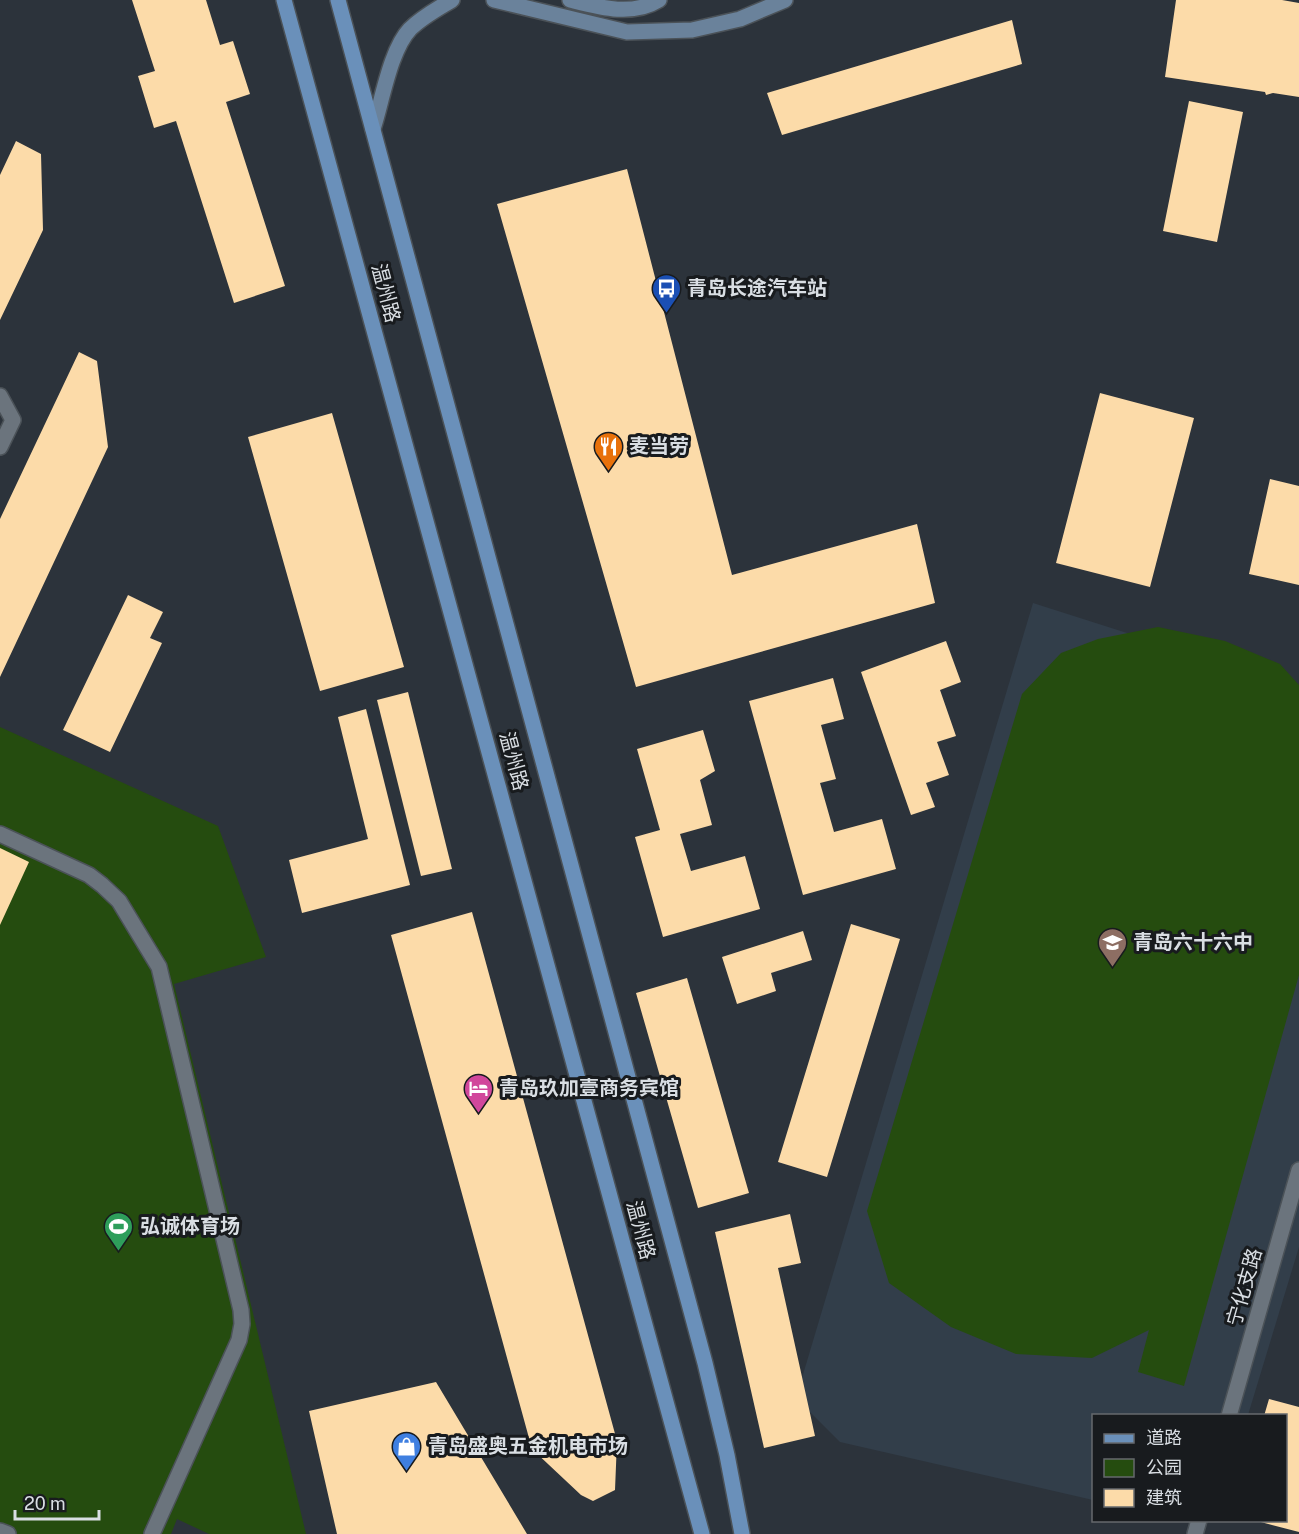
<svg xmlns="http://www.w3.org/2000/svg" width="1299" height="1534" viewBox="0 0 1299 1534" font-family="'Public Sans','Noto Sans SC',sans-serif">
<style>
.built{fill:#323e4a}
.green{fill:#254c0f}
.building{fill:#fcdba9}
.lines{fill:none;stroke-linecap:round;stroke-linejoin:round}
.service-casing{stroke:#4b5258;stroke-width:18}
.minor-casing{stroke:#4b5258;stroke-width:18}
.secondary-casing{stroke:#4b5258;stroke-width:18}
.primary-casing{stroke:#4b5258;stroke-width:18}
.service{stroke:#6b747d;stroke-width:15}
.minor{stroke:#6b747d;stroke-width:15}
.secondary{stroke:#6a829b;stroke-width:15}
.primary{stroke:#6a90ba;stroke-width:15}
.labels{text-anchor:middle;stroke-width:6;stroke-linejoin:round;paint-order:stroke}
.poi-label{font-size:20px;font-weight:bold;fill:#d9dee3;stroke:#181b1e;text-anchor:start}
.street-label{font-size:20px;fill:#d9dee3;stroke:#181b1e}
</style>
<rect width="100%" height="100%" fill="#2c333b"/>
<path class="built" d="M1033,603L1299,688V1247L1248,1415L1094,1416L1093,1500L840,1442L796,1398Z"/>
<path class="green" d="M1158,627L1225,641L1280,664L1299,685V975L1184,1386L1138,1372L1149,1330L1092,1358L1016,1354L951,1327L889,1283L867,1211L1022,694L1061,653L1098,639Z
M0,727L218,826L266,957L174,984L306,1534H209L177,1519L171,1534H0Z"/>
<path class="building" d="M132,0H206L220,45L233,41L250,94L226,102L285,286L234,303L176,121L154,128L138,76L155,71Z
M1176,0H1282L1299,3V97L1273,93L1266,95L1265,92L1165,77Z
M1012,20L1022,64L782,135L767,93Z
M1189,101L1243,112L1217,242L1163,231Z
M16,141L41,154L43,230L0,320V175Z
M627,169L732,575L917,524L935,603L636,687L497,204Z
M79,352L97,361L108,447L0,677V519Z
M1100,393L1194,418L1150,587L1056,563Z
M332,413L404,667L320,691L248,437Z
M1270,479L1299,486V585L1249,574Z
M128,595L163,612L150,638L162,643L110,752L63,730Z
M946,641L961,682L940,690L956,736L937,742L949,775L926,783L935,807L911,815L861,672Z
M833,678L844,719L821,725L836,779L820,783L834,832L882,819L896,869L803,895L749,701Z
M408,692L452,869L421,876L377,700Z
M366,709L410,885L302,913L289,860L368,839L338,717Z
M703,730L715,771L700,780L712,825L680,834L691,871L745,856L760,909L663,937L635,837L660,830L637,749Z
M0,848L29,862L0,925Z
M472,912L617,1441L615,1490L593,1501L581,1495L532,1449L391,935Z
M851,924L900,939L827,1177L778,1162Z
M803,931L812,960L771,973L776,991L737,1004L722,957Z
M687,978L749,1193L698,1208L636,993Z
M790,1214L801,1263L778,1268L815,1436L764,1448L715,1232Z
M436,1382L527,1534H337L309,1411Z
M1269,1399L1299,1407V1532L1257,1521L1286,1520V1416H1264Z"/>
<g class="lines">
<defs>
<path id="service" d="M0,396L13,420L0,447
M0,834L89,875L102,885L119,901L159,967L241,1310L242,1324L239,1340L152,1534
M0,1531L8,1534"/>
<path id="minor" d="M1229,1416L1299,1170
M1195,1534L1199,1520"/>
<path id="secondary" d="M494,0L627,32L692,30L740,19L785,0
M570,0C598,7 632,17 659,0
M373,129C382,102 390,50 410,29C422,17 437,9 452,0"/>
<path id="primary" d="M284,0L702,1534
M338,0L705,1363L727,1455L742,1534"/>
</defs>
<use href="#service" class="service-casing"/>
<use href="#minor" class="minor-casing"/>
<use href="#secondary" class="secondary-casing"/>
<use href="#primary" class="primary-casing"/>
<use href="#service" class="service"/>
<use href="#minor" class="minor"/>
<use href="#secondary" class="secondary"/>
<use href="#primary" class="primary"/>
</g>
<defs>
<symbol id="bus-pin" viewBox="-11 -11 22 30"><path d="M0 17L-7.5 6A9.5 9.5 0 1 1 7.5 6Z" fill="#1a4fb4" stroke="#181b1e"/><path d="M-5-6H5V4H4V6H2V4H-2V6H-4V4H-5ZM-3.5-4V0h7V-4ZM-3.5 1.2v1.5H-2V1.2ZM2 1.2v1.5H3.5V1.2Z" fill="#fff"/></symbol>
<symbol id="restaurant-pin" viewBox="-11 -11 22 30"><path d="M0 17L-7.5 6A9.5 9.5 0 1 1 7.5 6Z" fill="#e8710a" stroke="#181b1e"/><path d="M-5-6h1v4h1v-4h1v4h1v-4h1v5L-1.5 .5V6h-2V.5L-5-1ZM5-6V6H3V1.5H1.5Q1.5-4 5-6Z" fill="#fff"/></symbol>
<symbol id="school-pin" viewBox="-11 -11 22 30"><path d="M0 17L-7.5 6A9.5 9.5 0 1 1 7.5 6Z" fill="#8d6e63" stroke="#181b1e"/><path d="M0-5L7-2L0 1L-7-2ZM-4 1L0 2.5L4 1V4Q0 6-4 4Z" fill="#fff"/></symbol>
<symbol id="hotel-pin" viewBox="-11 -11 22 30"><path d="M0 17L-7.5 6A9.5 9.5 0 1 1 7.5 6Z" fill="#d1479c" stroke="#181b1e"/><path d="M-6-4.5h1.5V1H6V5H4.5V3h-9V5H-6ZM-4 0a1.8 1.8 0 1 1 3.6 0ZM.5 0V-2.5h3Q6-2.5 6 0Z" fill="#fff"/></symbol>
<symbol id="stadium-pin" viewBox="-11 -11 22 30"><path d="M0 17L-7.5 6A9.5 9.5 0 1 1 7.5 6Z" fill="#2e9e5b" stroke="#181b1e"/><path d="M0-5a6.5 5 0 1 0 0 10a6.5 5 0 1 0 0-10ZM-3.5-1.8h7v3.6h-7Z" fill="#fff"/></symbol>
<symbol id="shop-pin" viewBox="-11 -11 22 30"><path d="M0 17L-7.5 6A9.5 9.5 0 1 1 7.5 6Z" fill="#3f7fe0" stroke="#181b1e"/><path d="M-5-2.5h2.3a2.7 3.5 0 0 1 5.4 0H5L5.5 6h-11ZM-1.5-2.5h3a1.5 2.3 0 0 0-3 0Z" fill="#fff"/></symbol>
</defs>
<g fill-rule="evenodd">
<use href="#bus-pin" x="650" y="272" width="33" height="45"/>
<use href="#restaurant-pin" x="592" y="430" width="33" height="45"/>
<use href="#school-pin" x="1096" y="926" width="33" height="45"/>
<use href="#hotel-pin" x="462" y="1072" width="33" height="45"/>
<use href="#stadium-pin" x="102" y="1210" width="33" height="45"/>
<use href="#shop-pin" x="390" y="1430" width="33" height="45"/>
</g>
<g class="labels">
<g class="poi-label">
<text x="687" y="295">青岛长途汽车站</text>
<text x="629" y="453">麦当劳</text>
<text x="1133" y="949">青岛六十六中</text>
<text x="499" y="1095">青岛玖加壹商务宾馆</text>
<text x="140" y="1233">弘诚体育场</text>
<text x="428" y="1453">青岛盛奥五金机电市场</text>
</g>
<g class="street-label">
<text transform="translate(386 293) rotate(75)" y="7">温州路</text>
<text transform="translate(514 761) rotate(75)" y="7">温州路</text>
<text transform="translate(641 1230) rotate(75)" y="7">温州路</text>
<text transform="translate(1244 1287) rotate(-74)" y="7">宁化支路</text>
</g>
</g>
<rect x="1092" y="1414" width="195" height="108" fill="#181b1e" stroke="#65696d" stroke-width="1.5"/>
<rect x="1104" y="1434" width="30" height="9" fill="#6a90ba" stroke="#65696d" stroke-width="1.5"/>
<text x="1146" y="1444" font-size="18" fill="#d9dee3">道路</text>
<rect x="1104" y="1459" width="30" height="18" fill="#254c0f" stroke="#65696d" stroke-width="1.5"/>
<text x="1146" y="1474" font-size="18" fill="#d9dee3">公园</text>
<rect x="1104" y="1489" width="30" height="18" fill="#fcdba9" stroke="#65696d" stroke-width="1.5"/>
<text x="1146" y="1504" font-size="18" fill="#d9dee3">建筑</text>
<path d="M15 1510v9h84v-9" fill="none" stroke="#d9dee3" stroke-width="3"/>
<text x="24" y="1510" font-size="18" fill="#d9dee3" stroke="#181b1e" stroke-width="4.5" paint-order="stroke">20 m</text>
</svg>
